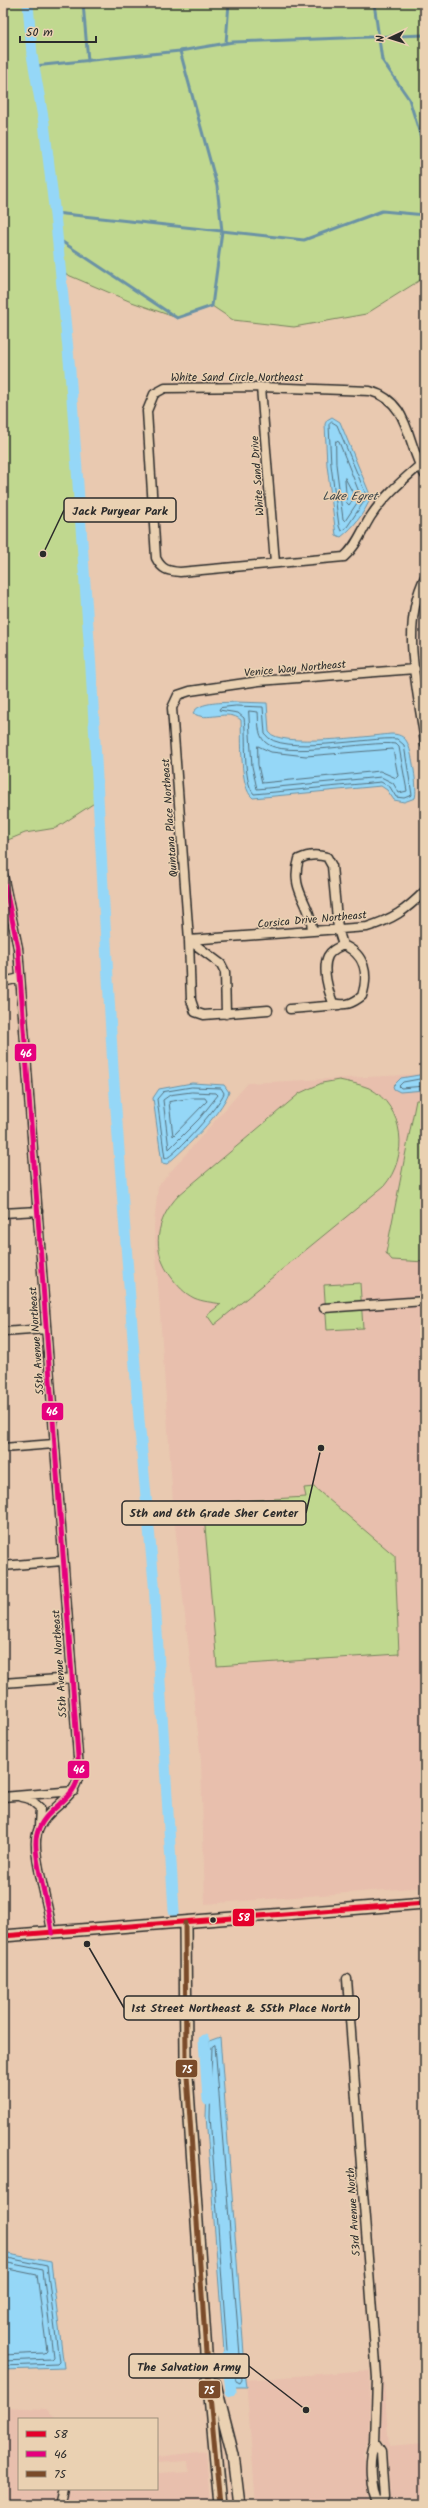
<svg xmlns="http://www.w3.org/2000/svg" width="428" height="2508" viewBox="0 0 428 2508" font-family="Kalam,sans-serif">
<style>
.built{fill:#e8bfad}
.green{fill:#c0d88f;stroke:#76825d}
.water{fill:#95d7f7;stroke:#6b92a5}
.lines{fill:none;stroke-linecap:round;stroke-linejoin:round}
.shore{stroke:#55707d;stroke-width:1}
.stream{stroke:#6b92a5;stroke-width:3}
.canal{stroke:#95d7f7;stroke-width:11}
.street-casing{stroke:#2b2b2b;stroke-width:11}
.secondary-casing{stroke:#2b2b2b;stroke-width:14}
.street{stroke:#ead1b2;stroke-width:8}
.secondary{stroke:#ead1b2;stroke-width:11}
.bus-1-casing{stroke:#ead1b2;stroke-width:8}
.bus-2-casing{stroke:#ead1b2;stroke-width:8}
.bus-3-casing{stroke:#ead1b2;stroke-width:8}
.bus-1{stroke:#e4002b;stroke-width:5}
.bus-2{stroke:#e5007d;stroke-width:5}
.bus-3{stroke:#7a4b2a;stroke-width:5}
.bus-dot{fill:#2b2b2b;stroke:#ead1b2;stroke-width:1.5}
.labels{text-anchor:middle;stroke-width:3;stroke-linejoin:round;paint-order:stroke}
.street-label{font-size:11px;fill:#2b2b2b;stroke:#ead1b2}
.water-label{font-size:12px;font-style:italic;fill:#3b454a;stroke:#ead1b2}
.leader{fill:none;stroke:#2b2b2b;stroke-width:1.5}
.callout-dot{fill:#2b2b2b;stroke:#ead1b2;stroke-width:1.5}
.callout{fill:#ead1b2;stroke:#2b2b2b;stroke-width:1.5}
.callout-label{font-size:12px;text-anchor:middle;font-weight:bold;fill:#2b2b2b}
.line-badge{stroke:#ead1b2;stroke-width:1.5}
.badge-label{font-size:11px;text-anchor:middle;font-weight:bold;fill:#fff}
</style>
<rect width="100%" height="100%" fill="#e9c9b0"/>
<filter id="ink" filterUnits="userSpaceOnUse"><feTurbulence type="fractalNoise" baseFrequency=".025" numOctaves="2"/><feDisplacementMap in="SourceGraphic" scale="8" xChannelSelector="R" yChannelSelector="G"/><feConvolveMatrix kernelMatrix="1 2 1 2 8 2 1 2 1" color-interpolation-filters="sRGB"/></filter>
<g filter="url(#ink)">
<path class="built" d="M425,1074V1887L205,1904L201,1760L174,1516L154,1226L158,1186L248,1083Z
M383,2369L389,2447L425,2444V2498L390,2500L387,2450L381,2440Z
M370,2370L369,2440L364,2453L368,2502L328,2505H256L246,2380Z
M3,2407L46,2409L57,2419H19V2489H57L53,2505H3Z
M206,2451L210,2505H65L69,2489H157V2474L189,2472L188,2461L157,2463V2457Z"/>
<path class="green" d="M3,3H425V277L366,314L294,327L233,320L212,306L177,318L129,301L61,272L70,371L99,800L56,828L25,833L3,842Z
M339,1080C349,1082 359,1084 369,1088C405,1107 409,1157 384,1186L214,1325L207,1315L221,1304C212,1302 203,1302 194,1298C184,1293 178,1286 172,1278C150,1250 156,1219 179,1195L300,1093L322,1083Z
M416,1100H425V1262L392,1260L386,1253Z
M360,1283L363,1328L327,1330L324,1285Z
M314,1487L395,1556L399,1654L217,1666L203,1503L306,1497L304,1488Z"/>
<path class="water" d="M332,417L340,422L371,497C365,512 354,527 341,537L336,535L327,465L325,424L327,420Z
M236,702L267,703L269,732C279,748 371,736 391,734C398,734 404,736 407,742C412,750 418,790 415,798L404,802L394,800L387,790L381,786L253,798C239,788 242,737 241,720C227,708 207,723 193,713C199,701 224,703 236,702Z
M425,1074V1090L400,1092L394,1089L393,1086L401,1078Z
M192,1083L224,1085L229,1092C221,1114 186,1148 167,1164L162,1163L153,1098L159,1089Z
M220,2037L246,2380L247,2387H233L224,2351L206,2116L209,2041Z
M3,2253L51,2262L64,2368L3,2370Z"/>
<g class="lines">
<path class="shore" d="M332,422L337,425L367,497L347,527L341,531L339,526L331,465L329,425Z
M336,441L339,442L361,497L345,521L343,519L336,464Z
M345,478L355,497L349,505L347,503Z
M236,706L263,707L265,734C279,757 372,736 397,739L404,745L412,795L404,798L396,797L390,787L381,782L254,794C242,781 247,736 244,718L238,713L219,710L220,708Z
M249,711L258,712C259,722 257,734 265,742C282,760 370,740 396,744L399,747L407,791L399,793L393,783L381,777L257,789L252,766Z
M258,746L271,752L306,756L393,749L398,776L396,778L380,771L262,783L258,765Z
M425,1078L403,1082L399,1086L401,1088L425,1086
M192,1087L221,1088L224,1093C220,1105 176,1155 165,1159L157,1099L163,1092Z
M192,1092L216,1093L218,1095L199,1119L169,1149L163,1100L170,1095Z
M193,1098H205L207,1101L173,1136L169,1102Z
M215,2045L242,2380L240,2383L236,2381L227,2350L210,2116L212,2047Z
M3,2257L47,2266L59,2362L57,2364L3,2366
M3,2262L43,2270L53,2357L51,2359L3,2361
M3,2268L37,2275L47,2351L45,2353L3,2355"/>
<path class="stream" d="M83,3L88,61
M374,3L382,60L409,99L425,150
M226,43L229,3
M34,66L180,51L233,42L425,35
M55,213L304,240L382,211L425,215
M58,239L177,318L212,306L222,231L217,186L180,51"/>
<path class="canal" d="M28,3L32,55L44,123L56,224L70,371L91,669L113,1069L139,1420L154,1583L174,1911
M204,2040L208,2100
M227,2356L231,2391"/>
<defs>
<path id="street" d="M261,387L275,563
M419,466C402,481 384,496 371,516C362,530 357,546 344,557L180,572C168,571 162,570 156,558L147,411L154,394L165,388L261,387L370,391C411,402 406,444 425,475
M425,577C399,628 419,691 425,744
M3,875L18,948L79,1770C78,1802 45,1805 37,1834C31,1853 50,1908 52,1933
M312,931C312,902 289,892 299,859C309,854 317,854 327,857L332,866L338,929L343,945C365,954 369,974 362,996C352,1004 345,1006 333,1003C328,991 322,968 328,956C331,950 337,948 343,945
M189,940L367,927C393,919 405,911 425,891
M189,940L221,964L225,972L226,1014
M3,982L20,978
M290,1009L339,1005
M268,1010L204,1015L195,1012L191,1000L189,940L172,708L178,695L190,691L259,681L415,669
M3,1213L38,1211
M324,1308L425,1301
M3,1332L46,1329
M3,1448L54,1444
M3,1566L62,1561
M3,1683L72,1678
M3,1797L74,1791
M21,1797L30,1799L40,1808L39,1826
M347,1979L377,2378L375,2443C368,2456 370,2493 378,2505
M375,2443L381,2452L384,2498L379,2505
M59,2505L63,2489"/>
<path id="secondary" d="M185,1923L186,2061L206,2353L220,2505
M3,1936L425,1903
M215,2384L233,2455L239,2505"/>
</defs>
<use href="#street" class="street-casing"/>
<use href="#secondary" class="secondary-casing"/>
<use href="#street" class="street"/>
<use href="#secondary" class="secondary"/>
<defs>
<path id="bus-1" d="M3,1936L425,1903"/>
<path id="bus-2" d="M3,875L18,948L79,1770C78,1802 45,1805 37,1834C31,1853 50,1908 52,1933"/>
<path id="bus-3" d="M185,1923L186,2061L206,2353L220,2505"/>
</defs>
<use href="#bus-1" class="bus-1-casing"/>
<use href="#bus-2" class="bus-2-casing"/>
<use href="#bus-3" class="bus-3-casing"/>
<use href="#bus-1" class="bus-1"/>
<use href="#bus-2" class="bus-2"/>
<use href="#bus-3" class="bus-3"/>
</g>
</g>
<circle class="bus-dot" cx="213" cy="1920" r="3.5"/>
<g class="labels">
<g class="street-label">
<text x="237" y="381">White Sand Circle Northeast</text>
<text transform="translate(257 476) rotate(-94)" y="4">White Sand Drive</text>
<text transform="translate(295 668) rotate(-5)" y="4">Venice Way Northeast</text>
<text transform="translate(169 818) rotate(-94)" y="4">Quintana Place Northeast</text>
<text transform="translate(312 919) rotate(-5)" y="4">Corsica Drive Northeast</text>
<text transform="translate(36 1341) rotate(-94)" y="4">55th Avenue Northeast</text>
<text transform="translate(59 1664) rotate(-94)" y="4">55th Avenue Northeast</text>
<text transform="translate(353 2212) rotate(-94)" y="4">53rd Avenue North</text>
</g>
<g class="water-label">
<text x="350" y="500">Lake Egret</text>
</g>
</g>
<path class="leader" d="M43 554L64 510M321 1448L306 1513M87 1944L124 2008M306 2410L249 2366"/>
<g class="callout-dot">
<circle cx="43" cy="554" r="4"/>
<circle cx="321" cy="1448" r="4"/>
<circle cx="87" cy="1944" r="4"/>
<circle cx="306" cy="2410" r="4"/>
</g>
<g class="callout">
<rect x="64" y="498" width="112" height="24" rx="4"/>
<rect x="122" y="1501" width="184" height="24" rx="4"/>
<rect x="124" y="1996" width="235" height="24" rx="4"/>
<rect x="129" y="2354" width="120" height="24" rx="4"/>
</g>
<g class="callout-label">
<text x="120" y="515">Jack Puryear Park</text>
<text x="214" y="1517">5th and 6th Grade Sher Center</text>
<text x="241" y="2012">1st Street Northeast &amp; 55th Place North</text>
<text x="189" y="2371">The Salvation Army</text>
</g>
<g class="line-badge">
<rect x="14" y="1043" width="23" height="19" rx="4" fill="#e5007d"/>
<rect x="41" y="1402" width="23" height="19" rx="4" fill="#e5007d"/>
<rect x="67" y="1760" width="23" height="19" rx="4" fill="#e5007d"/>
<rect x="232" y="1908" width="23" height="19" rx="4" fill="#e4002b"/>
<rect x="175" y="2059" width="23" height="19" rx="4" fill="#7a4b2a"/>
<rect x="198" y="2380" width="23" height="19" rx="4" fill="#7a4b2a"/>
</g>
<g class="badge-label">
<text x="26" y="1057">46</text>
<text x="52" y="1415">46</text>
<text x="79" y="1773">46</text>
<text x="244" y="1921">58</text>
<text x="187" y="2073">75</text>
<text x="209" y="2394">75</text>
</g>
<rect width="428" height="2508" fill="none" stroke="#ead1b2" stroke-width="16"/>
<rect x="8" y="8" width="412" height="2492" fill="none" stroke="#2b2b2b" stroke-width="1.5" filter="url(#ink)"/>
<rect x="18" y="2418" width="140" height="72" fill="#ead1b2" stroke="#9e8f7c"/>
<rect x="26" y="2431" width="20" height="6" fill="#e4002b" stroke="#9e8f7c"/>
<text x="54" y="2438" font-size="12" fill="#2b2b2b">58</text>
<rect x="26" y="2451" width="20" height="6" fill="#e5007d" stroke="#9e8f7c"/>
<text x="54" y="2458" font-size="12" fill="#2b2b2b">46</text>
<rect x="26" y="2471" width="20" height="6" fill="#7a4b2a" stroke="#9e8f7c"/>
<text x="54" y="2478" font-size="12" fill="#2b2b2b">75</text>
<g transform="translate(390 38) rotate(266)" stroke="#ead1b2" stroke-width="3" paint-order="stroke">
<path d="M0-3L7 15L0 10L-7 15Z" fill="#2b2b2b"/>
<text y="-6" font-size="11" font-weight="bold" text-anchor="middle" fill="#2b2b2b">N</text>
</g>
<path d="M20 36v6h76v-6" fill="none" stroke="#2b2b2b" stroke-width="2"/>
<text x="26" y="36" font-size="12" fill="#2b2b2b" stroke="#ead1b2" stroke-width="3" paint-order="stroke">50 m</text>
</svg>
